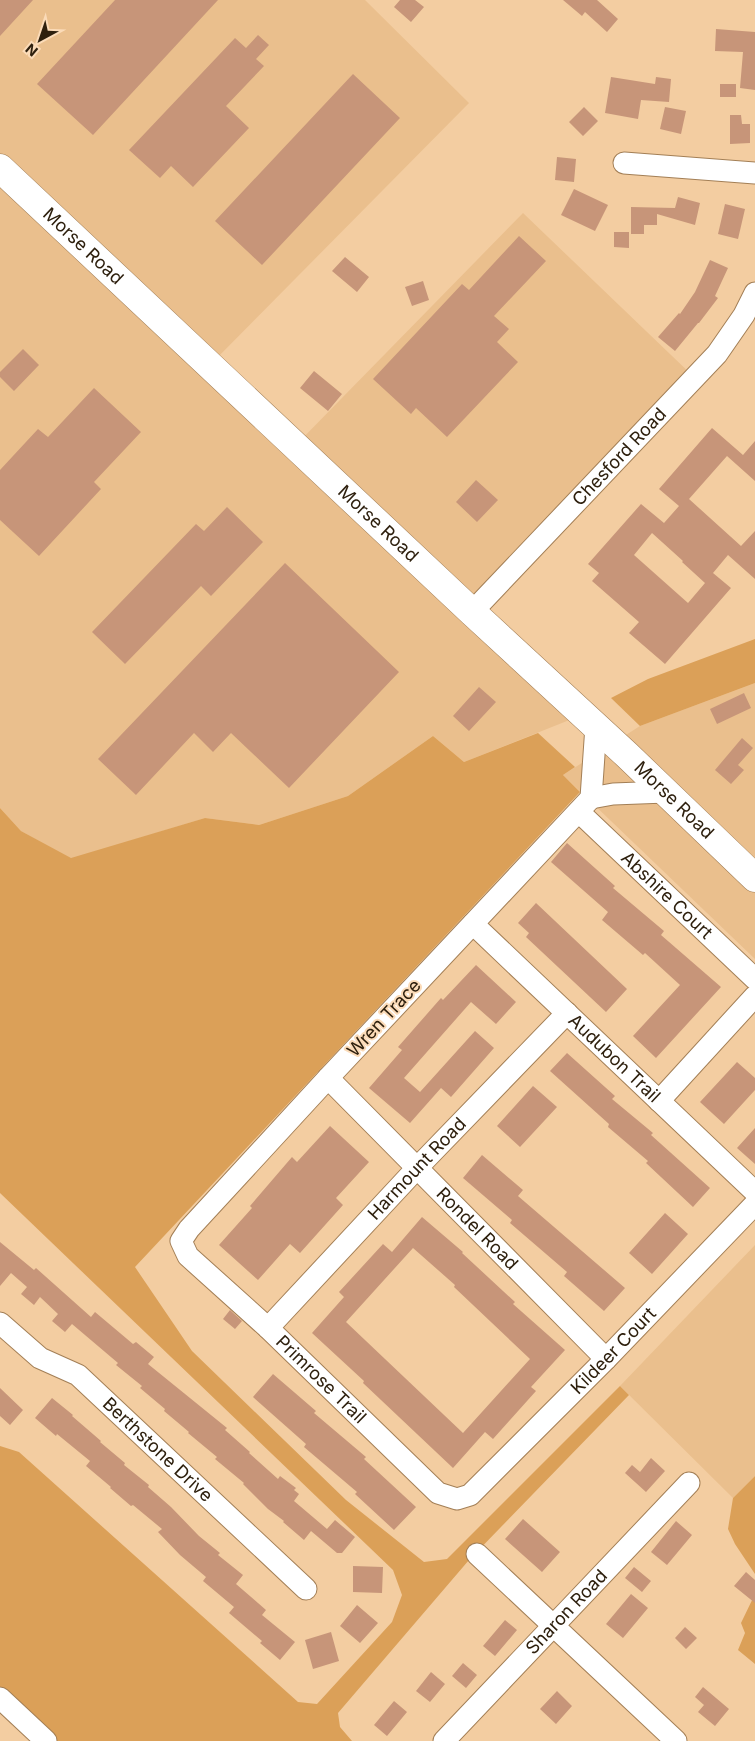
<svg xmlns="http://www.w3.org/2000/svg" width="755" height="1741" viewBox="0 0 755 1741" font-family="Inter,sans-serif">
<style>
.built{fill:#eabf8d}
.green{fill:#dba058}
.building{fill:#c79579;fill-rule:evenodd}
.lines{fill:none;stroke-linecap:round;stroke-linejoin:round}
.minor-casing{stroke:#a37f56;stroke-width:23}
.major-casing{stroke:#a37f56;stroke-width:29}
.minor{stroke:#fff;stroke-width:21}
.major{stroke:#fff;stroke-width:28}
.labels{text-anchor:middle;stroke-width:4;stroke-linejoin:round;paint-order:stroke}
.street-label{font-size:18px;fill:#2e200e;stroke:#fbdbb8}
</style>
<rect width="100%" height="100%" fill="#f3cda1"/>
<path class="built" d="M0,0H365L469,103L210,365L294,447L523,213L695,378L473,613L582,715L464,762L433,736L348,796L259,825L205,818L71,859L21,831L0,808Z
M755,683V959L563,775L640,726Z
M755,1245V1476L733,1498L620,1386Z"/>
<path class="green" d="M755,639V683L640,726L611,698L648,679Z
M538,733L575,767L563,775L580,792L135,1267L192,1351L346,1500L424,1562L447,1559L620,1386L629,1395L469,1560L338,1713L340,1727L352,1741H56L0,1688V1446L19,1452L298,1702L317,1704L392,1622L402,1595L393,1570L0,1193V808L21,831L71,858L205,818L259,825L348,796L433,736L464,762Z
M755,1476V1574L735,1544L728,1529L733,1498Z
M755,1594V1664L738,1650L745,1633L741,1623Z"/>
<path class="building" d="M0,0H33L0,36Z
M115,0H218L93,135L37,84Z
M400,0H415L424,7L411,22L394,7Z
M563,0H597L618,19L607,32L585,12L582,16Z
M716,29L755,32V90L740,88L743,52L715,51Z
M258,35L269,45L256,59L264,66L226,106L249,128L193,187L171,166L160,178L129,150L235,38L246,48Z
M353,74L400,118L262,265L215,221Z
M611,77L655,84L656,77L671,79L669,102L641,100L638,119L605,113Z
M720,84H736V97H720Z
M584,107L598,121L583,136L569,122Z
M665,107L686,111L681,134L660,129Z
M730,115H741L742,124H750V143L730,144Z
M557,157L576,159L574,182L555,180Z
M574,189L608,205L595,231L561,215Z
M678,197L700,203L695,225L657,214V225H644V234H631V207L675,208Z
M725,204L745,209L738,239L718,234Z
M614,232H629V248L614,247Z
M519,236L546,261L494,316L509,329L497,342L518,362L447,437L416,408L411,414L373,379L462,284L469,290Z
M345,257L369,277L357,292L332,271Z
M710,260L728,268L715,296L718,298L699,323H698L675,351L658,337L679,313L680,314L695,292Z
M423,281L429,300L412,306L405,287Z
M23,349L39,365L14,391L0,377V372Z
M314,371L342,394L328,411L300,388Z
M94,388L141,432L94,482L101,489L39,556L0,520V470L38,429L48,437Z
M712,428L743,455L755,441V481L727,456L689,499L741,546L755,531V579L728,555L713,573L731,588L665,664L629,633L639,622L592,581L599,573L588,564L641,504L664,523L679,506L659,489ZM652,533L683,561L682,562L705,583L688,603L634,555Z
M476,480L498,500L477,522L456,502Z
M227,507L263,542L211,596L201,586L125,664L92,632L196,524L204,531Z
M285,563L399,672L289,788L231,733L213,752L194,733L136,795L98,759Z
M479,687L496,702L469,731L453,716Z
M744,693L751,708L717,724L710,709Z
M742,738L753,748L738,765L744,770L731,784L715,770Z
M567,843L615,886L613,888L664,931L661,935L721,987L656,1058L633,1036L680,985L645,953L643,955L602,920L608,912L551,862Z
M536,903L627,989L606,1012L526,937L529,933L518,923Z
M476,965L516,1002L496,1024L471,1002L404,1078L420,1092L475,1031L494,1048L451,1097L441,1088L410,1123L369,1088L402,1050L398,1047L441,998L443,1000Z
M567,1053L615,1096L612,1099L653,1133L651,1135L710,1188L693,1207L646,1163L648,1161L608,1127L609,1124L550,1071Z
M737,1062L755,1078V1090L724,1124L700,1102Z
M533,1086L557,1107L520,1147L497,1126Z
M330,1126L369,1162L336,1198L343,1205L300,1253L290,1244L258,1280L219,1245L252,1208L250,1206L292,1157L297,1162Z
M755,1128V1164L737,1148Z
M482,1155L523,1190L518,1196L625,1288L604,1311L564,1276L567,1272L510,1223L512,1220L463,1178Z
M665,1213L688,1234L652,1274L629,1253Z
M422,1217L463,1252L462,1253L515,1302L513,1304L565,1350L531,1387L536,1391L493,1439L485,1432L453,1468L363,1383L364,1381L312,1333L344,1297L339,1292L383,1244L392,1252ZM413,1248L455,1285L454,1287L530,1359L463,1433L346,1322Z
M0,1242L34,1270L36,1268L91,1317L95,1312L133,1344L136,1342L154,1357L148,1364L227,1428L225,1430L250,1452L249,1453L278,1479L280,1476L296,1488L294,1490L299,1494L294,1501L327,1529L335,1520L355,1537L342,1553H337L311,1531L304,1540L283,1522L284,1521L268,1509L243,1484L244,1483L215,1459L217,1457L188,1433L189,1432L164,1411L165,1409L140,1388L142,1386L116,1365L118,1363L72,1324L65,1332L52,1321L58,1314L40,1297L34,1305L21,1294L27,1287L11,1273L0,1286Z
M230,1310L242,1321L235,1329L223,1319Z
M273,1374L316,1411L314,1413L366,1457L364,1459L416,1507L394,1530L355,1494L357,1492L304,1447L306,1444L253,1397Z
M0,1388L23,1410L10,1425L0,1416Z
M52,1398L73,1415L72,1416L101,1441L100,1442L125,1463L124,1465L149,1485L148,1487L171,1507L199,1536L220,1553L218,1555L243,1575L236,1584L266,1610L262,1615L295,1642L280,1660L260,1643L262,1641L229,1613L234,1607L203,1581L206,1577L180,1555L158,1532L162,1529L133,1505L131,1506L110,1488L111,1487L86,1466L90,1461L57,1434L56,1436L35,1418Z
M651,1458L665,1471L646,1492L625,1473L632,1465L640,1472Z
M523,1519L560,1552L542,1572L505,1539Z
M676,1521L692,1535L667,1565L651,1552Z
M353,1566L383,1567L382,1593L353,1592Z
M634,1567L651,1581L642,1592L625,1578Z
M746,1572L755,1580V1603L734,1586Z
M631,1594L648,1608L623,1638L606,1624Z
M357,1605L378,1623L360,1643L340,1626Z
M505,1620L517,1630L495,1656L483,1646Z
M685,1627L697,1638L686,1649L675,1638Z
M331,1632L339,1661L313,1669L305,1640Z
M463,1663L477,1675L466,1688L452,1676Z
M431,1672L445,1684L430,1702L416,1691Z
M703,1687L729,1709L715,1726L698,1712L704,1705L695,1697Z
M557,1691L572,1706L556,1724L540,1709Z
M394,1701L407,1712L387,1736L374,1725Z"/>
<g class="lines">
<defs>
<g id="minor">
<path d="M624,163L755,173"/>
<path id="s1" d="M472,612L717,354L744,315L755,293"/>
<path id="s2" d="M596,726L591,798L328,1078L189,1229L181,1241L188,1256L268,1328L438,1493L457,1499L470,1495L606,1359L755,1204"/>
<path d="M591,798L613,794L666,792"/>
<path id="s3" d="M579,812L755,979"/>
<path id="s4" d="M473,924L755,1192"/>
<path id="s5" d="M328,1078L606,1359"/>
<path d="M659,1101L755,996"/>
<path id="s6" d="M0,1323L40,1358L78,1375L306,1589"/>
<path id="s7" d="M268,1328L417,1168L567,1013"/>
<path d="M477,1554L676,1741"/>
<path d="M0,1698L46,1741"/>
<path id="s8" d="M444,1741L689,1483"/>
</g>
<g id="major">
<path id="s9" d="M0,168L472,612L627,755L755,878"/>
</g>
</defs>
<use href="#minor" class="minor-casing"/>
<use href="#major" class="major-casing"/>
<use href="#minor" class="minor"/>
<use href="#major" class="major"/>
</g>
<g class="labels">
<g class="street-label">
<text dy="6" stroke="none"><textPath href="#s9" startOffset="114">Morse Road</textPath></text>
<text dy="6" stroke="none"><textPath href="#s1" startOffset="214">Chesford Road</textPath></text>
<text dy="6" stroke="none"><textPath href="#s9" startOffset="519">Morse Road</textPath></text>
<text dy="6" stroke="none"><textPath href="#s9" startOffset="924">Morse Road</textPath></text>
<text dy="6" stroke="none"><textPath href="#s3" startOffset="121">Abshire Court</textPath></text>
<text transform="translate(384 1018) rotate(-47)" y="6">Wren Trace</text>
<text dy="6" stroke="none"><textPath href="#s4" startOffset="195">Audubon Trail</textPath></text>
<text dy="6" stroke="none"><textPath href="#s7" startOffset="218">Harmount Road</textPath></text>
<text dy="6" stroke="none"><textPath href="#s5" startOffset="212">Rondel Road</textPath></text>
<text dy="6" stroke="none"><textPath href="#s2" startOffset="1274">Kildeer Court</textPath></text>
<text dy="6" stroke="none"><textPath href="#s2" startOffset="874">Primrose Trail</textPath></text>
<text dy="6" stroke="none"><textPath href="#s6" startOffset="204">Berthstone Drive</textPath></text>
<text dy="6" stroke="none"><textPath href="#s8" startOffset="178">Sharon Road</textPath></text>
</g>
</g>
<g transform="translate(40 40) rotate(220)" stroke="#fbdbb8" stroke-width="4" paint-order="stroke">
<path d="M0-4L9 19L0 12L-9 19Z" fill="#2e200e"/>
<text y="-8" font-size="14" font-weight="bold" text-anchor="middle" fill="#2e200e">N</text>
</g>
</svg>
